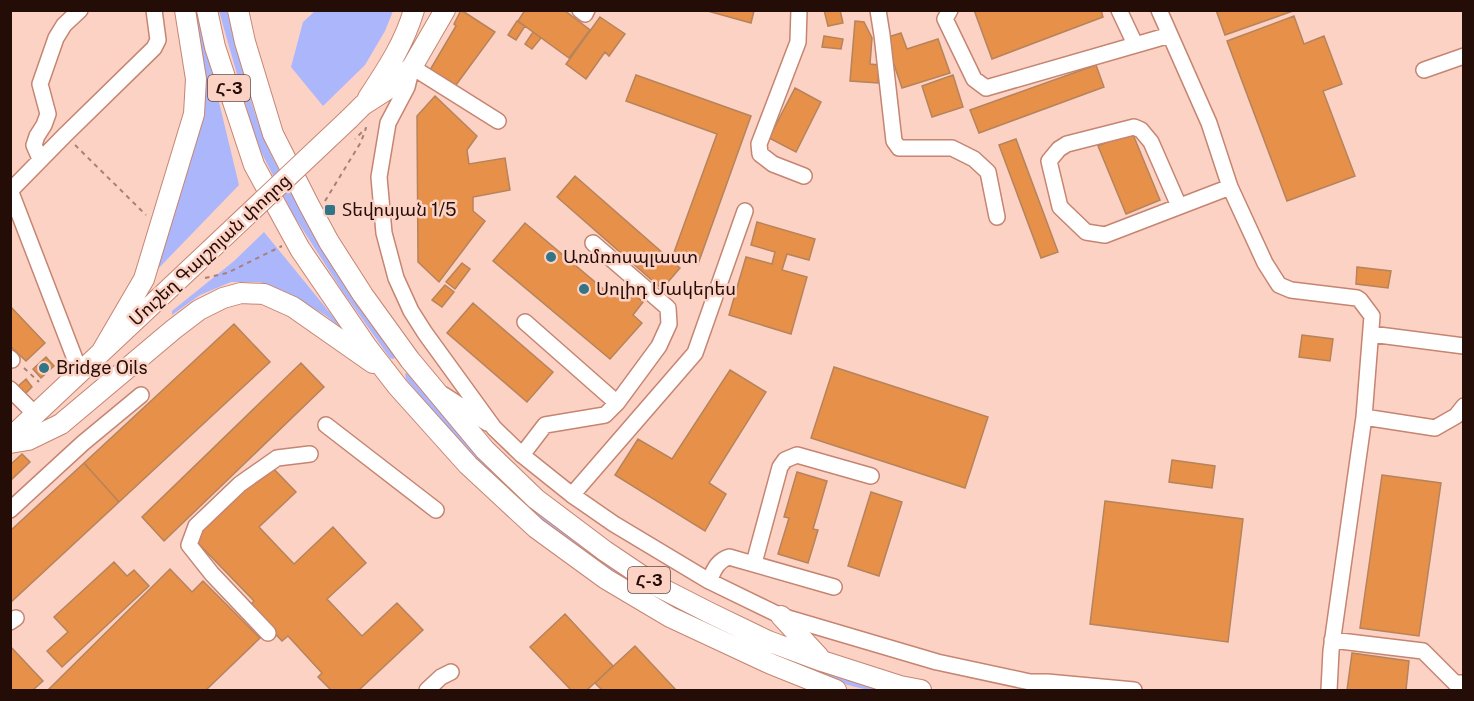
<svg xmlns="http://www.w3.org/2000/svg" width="1474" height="701" viewBox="0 0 1474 701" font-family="'Public Sans','Noto Sans Armenian',sans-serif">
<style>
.green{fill:#acb6fb}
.building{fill:#e69049;stroke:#b7835b;stroke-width:1.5}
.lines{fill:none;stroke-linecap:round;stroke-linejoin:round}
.minor-casing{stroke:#c58571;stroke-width:18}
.major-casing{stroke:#c58571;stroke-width:22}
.path{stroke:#a58278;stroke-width:2;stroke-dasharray:4.5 4.5;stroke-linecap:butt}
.minor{stroke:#fff;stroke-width:15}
.major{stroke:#fff;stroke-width:20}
.major-bridge-casing{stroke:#c58571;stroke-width:22;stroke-linecap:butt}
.major-bridge{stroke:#fff;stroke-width:20}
.poi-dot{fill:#327586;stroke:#fcd2c5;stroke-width:2}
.labels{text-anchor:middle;stroke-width:5;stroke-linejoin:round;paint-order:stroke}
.shield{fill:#fcd2c5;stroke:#664840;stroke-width:1.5}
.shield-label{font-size:16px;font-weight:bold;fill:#250d07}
.poi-label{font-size:18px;fill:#250d07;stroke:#fcd2c5;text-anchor:start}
.street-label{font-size:18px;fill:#250d07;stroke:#fcd2c5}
</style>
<rect width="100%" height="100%" fill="#fcd2c5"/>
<path class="green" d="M316,10L393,11L385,31L365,65L323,106L291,67L303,22Z
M193,11H197L239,185L154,273L195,141Z
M219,11H227C238,52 248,98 264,138C270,155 280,171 288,187C319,247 358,301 396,357L393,359L390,358L343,292L294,216L261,152L256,141Z
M264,232L344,330L325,315L289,294L260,282H231L200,295L172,315V311L234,261Z
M407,373L608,560L894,690H868L848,685L780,659L690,618L606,568L543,522L499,483L456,438L406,379L405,374Z"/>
<path class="building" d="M461,10L495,32L456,85L430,70L456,26L454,24Z
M525,10H564L590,30L569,58L518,21Z
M704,10H751L754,11L751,23Z
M824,10H840L843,23L828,26Z
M974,10H1101L1103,17L992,59Z
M1216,10H1293V11L1225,35Z
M1294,16L1304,44L1324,36L1342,84L1323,91L1355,176L1287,201L1227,41Z
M600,17L625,34L609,56L605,52L586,79L566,64Z
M517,21L525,26L516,40L508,35Z
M855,21L864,22L872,38L870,64L879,65L878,83L850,81Z
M533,32L541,38L532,49L525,44Z
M901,33L907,49L938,39L950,73L902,88L885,38Z
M824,36L843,39L841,49L822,47Z
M1096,65L1104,87L979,133L970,110Z
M636,75L751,116L698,264L673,255L717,134L626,101Z
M953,75L963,107L932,117L922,86Z
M795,88L821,102L796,152L769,138Z
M435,96L477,136L467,150L469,164L505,158L510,190L473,197V211L485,221L439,282L418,262L417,116Z
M1132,132L1160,200L1126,214L1098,146Z
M1016,139L1058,252L1041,258L999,145Z
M575,176L680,268L662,289L557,197Z
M757,222L815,239L809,260L787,254L782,270L807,277L791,334L729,315L746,257L772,264L775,252L751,245Z
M525,223L613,297L623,285L643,302L633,315L642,323L610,359L493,261Z
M462,263L470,269L455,289L446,282Z
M1357,267L1391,271L1388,288L1356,284Z
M445,285L454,292L442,307L432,300Z
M473,303L553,372L527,402L447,333Z
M10,306L45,343L26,361L10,346Z
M234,324L270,362L119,502L84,463Z
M1302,335L1333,339L1330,361L1299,357Z
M46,357L54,366L41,378L33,369Z
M301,363L324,387L164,541L142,517Z
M834,367L988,417L965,488L811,438Z
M730,370L766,392L709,483L726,494L705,531L615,475L638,439L672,459Z
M26,379L32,387L24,395L17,387Z
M22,454L30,462L10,481V465Z
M1172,460L1215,466L1212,488L1169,482Z
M84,463L119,502L10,603V531Z
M270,465L296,492L259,527L294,564L333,527L366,563L327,599L362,636L397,603L423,630L359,690H331L318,677L322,673L288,636L282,641L249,606L254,601L193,538Z
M797,472L827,481L813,529L818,530L808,563L778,554L789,518L784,517Z
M1382,475L1441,483L1419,636L1360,628Z
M871,492L902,502L879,576L848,566Z
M1105,501L1243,519L1228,642L1090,624Z
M114,562L127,576L134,570L149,586L62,667L47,651L68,632L54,617Z
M170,569L192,592L203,581L260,638L206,690H48Z
M565,614L613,666L587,690H571L530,647Z
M10,646L43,681L33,690H10Z
M635,646L676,690H602L595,683Z
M1352,653L1409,661L1406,690H1347Z"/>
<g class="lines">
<defs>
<path id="minor" d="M580,10L585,14L587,10
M799,10L798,42L759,144L760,154L773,164L804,176
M878,10L882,35L894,141L899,148H952L974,159L988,172L997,217
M950,10L945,19L974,79L986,88L1170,35
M1119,10L1135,44
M1159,10L1209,123L1230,187L1265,263L1279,285L1291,290L1357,298L1360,300L1372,316L1364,417L1331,651L1329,690
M1424,70L1464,56
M498,121L412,67L407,87L388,123L379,177L384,233L396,278L411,311L425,333L494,428L522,455L572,495L614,524L709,581L781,616L937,662L1030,682H1047L1134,690
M40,159L34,145L37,136L44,125L48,114L40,84L56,38L64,25L80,10
M10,190L80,372
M10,191L65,135L154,48L158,40L154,10
M1179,206L1151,142L1141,130L1134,127L1067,144L1059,149L1049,161L1060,207L1086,232L1105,235L1230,187
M525,322L617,403
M1371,334L1464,346
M10,358L12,360
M10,389L35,414
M444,395L487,423
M1364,417L1435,428L1456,416L1464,406
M326,425L436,510
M522,455L545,425L605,415L617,403L659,346L669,324L668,308L593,243
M572,495L695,353L745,211
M10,510L83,443L141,395
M754,563L780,467L785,460L797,455L871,476
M709,581C714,570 717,561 729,557L834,587
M10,622L16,618
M268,633L212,574L189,545L196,526L240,484L277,458L310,454
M1332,640L1423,651L1455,683H1464
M427,690L441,677L451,672"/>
<path id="major" d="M207,10L215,47L254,165L300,249L367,347L398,387L468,465L536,528L606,579L670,617L771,664L836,690
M238,10L245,42L273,134L309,205L329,242L363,295L410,360L485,450L536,499L605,551L657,586L710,613L768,641L822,661L900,686L921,690
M368,98C387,69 404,44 414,10
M349,119L363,105L391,87L412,67L445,10
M102,351L144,279L194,114L196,79L185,10
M10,438L157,300
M10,443L28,440L61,424L174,329L199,310L223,298L241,293L264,294L293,307L373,363
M781,616L819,657"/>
</defs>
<use href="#minor" class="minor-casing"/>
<use href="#major" class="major-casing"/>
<path class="path" d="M75,145L146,215
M325,201L361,142L366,128L355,139
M205,278L227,273L282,246
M24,368L39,382"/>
<use href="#minor" class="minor"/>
<use href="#major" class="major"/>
<defs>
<path id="major-bridge" d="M157,300L349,119"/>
</defs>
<use href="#major-bridge" class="major-bridge-casing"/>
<use href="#major-bridge" class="major-bridge"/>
</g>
<g class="poi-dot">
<rect x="324" y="204" width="12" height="12" rx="3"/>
<circle cx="551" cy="257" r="6"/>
<circle cx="584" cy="289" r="6"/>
<circle cx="44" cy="368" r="6"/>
</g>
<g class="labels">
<g class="shield">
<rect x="208" y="75" width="42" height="26" rx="4.5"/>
<rect x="628" y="567" width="42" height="26" rx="4.5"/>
</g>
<g class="shield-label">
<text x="229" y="94">Հ-3</text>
<text x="649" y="586">Հ-3</text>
</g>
<g class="poi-label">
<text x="342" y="216">Տեվոսյան 1/5</text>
<text x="563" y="263">Առմռոսպլաստ</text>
<text x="596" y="295">Սոլիդ Մակերես</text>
<text x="56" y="374">Bridge Oils</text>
</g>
<g class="street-label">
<text transform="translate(210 250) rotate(-43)" y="6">Մուշեղ Գալշոյան փողոց</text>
</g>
</g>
<rect width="1474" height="701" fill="none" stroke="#250d07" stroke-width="24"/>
</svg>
